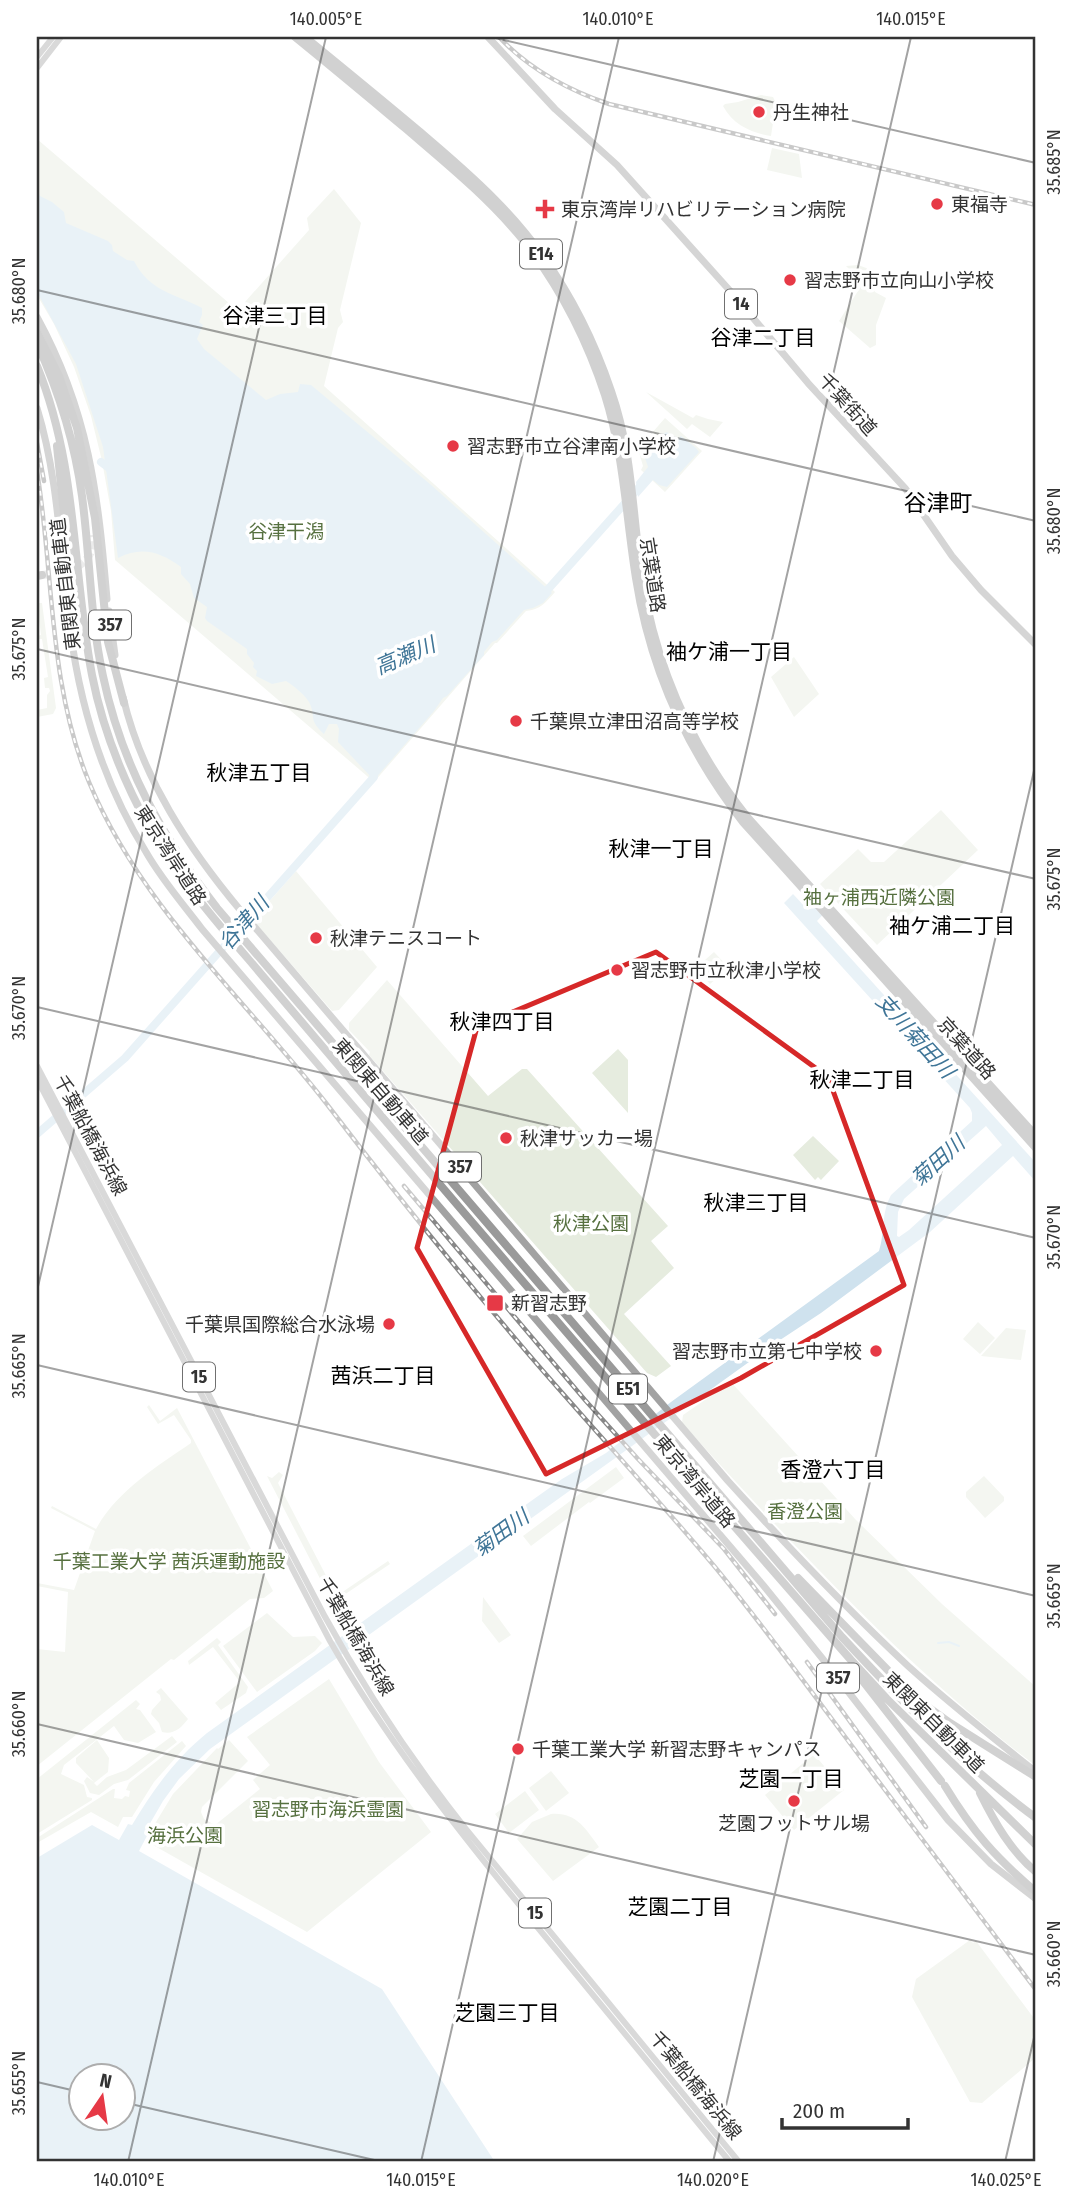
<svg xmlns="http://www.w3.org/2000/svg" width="1073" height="2199" viewBox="0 0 1073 2199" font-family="'Fira Sans Condensed','Noto Sans JP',sans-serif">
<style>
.green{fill:#e6ecdf}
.water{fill:#cfe2ee;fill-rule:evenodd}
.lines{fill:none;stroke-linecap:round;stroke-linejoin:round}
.stream{stroke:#cfe2ee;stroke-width:2}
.river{stroke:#cfe2ee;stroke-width:8}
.motorway-tunnel{stroke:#d6d6d6;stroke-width:8;stroke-dasharray:8 4;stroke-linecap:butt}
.primary{stroke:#ababab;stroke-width:6}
.trunk{stroke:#a2a2a2;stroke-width:7}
.motorway{stroke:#9a9a9a;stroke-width:8}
.rail-casing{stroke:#888;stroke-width:4.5}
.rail{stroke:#fff;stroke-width:2;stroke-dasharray:5;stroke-linecap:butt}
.marked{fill:none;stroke:#d62828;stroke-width:5;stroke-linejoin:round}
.ticks{fill:none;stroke:#333;stroke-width:2;stroke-opacity:0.45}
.poi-dot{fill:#e63946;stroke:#fff;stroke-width:2.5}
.labels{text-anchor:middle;stroke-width:7;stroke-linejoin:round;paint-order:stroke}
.shield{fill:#fff;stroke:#707070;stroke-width:2}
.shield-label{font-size:18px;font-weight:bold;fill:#333}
.poi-label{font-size:19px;fill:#333;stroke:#fff;text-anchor:start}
.street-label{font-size:19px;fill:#333;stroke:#fff}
.park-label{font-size:19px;fill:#56703f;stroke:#fff}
.neighbourhood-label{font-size:21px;fill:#000;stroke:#fff}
.water-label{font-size:21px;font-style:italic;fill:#3f7597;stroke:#fff}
.quarter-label{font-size:23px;fill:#000;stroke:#fff}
.neatline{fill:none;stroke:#333;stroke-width:2.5}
.ticks-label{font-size:18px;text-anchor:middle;fill:#333}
</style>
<rect width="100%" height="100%" fill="#fff"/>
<path class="green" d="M761,95L773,97L776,103L771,136C752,133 733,125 723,106L725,104L738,102Z
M37,139L250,321L257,313L245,302L309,230L307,218L334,189L361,223L340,310L343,322L338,328L324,386L555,592C546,602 540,610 526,611L497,643H495L374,782L115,560L111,511L102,461L91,416L74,367L54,324L37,295Z
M772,148L799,154L802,178L767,170Z
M858,265L877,272L872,287L875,292L886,298L876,325V345L870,348L839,321L863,283L846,266Z
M646,392L693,418L696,415L708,419L723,422L710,437L692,424L687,429Z
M665,418L702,451L665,492L641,470L643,466L638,449Z
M37,603H42L56,708L53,714L37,717V710L47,708V695L50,691L49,688H45L44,678L48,677L42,639H37V636L41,635Z
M794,657L819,694L794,717L771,677Z
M941,810L978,850L877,945L820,884L858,849L871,862H884Z
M296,871L377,967L339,1010L332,1011L253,920Z
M714,952L729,968L710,984L696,968Z
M387,980L488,1096L522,1069H527L668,1226L651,1241L674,1268L624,1314L671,1366L656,1377L647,1373L369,1055L370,1052L349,1030V1023Z
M618,1049L628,1060V1113L592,1073Z
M813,1136L839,1161L821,1180L818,1177L815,1180L793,1155Z
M978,1322L995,1338L980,1354L963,1339Z
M1006,1328L1026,1330L1021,1360L981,1356Z
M731,1382L856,1520L942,1604L1036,1687V1766C905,1667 792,1544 682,1423L683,1415Z
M149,1405L160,1421L177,1408L273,1591L264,1598L250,1599L174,1660L171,1659L37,1766V1649L65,1652L68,1592L37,1586V1583L74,1590L95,1531L51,1508L52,1506L96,1529C117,1491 156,1467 191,1443V1440L174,1415L158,1424L147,1407Z
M616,1467L624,1478L590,1503L589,1502L531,1546L523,1536Z
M279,1472L283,1475L278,1483L334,1591L341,1593L388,1561L390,1564L338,1599L329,1596L267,1476L272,1478Z
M984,1476L1004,1497V1501L985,1518L966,1497V1492Z
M483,1597L511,1635L499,1643L482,1621Z
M267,1613L293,1637L315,1636L322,1643L315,1651L257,1692L223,1646Z
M217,1638L221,1642L218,1645L248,1687L246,1693L221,1710L215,1703L240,1682L213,1647L189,1665L188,1661Z
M329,1679L379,1762L431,1832L307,1932L153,1845L160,1832L153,1827L173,1794L217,1748L218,1749L229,1740L248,1761L202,1807L201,1812L204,1819L215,1825L260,1789L253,1780L270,1765L247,1737Z
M161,1688L188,1719C181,1728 174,1735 162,1732L159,1723L151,1714L152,1710L161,1700L160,1695L156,1692Z
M136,1700L140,1704L136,1709L140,1710L156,1732L138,1743L124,1740L114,1726L64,1765L61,1774L84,1785L87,1797L92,1798V1800L37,1834V1779Z
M172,1736L177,1742L128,1780L114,1784L99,1795L90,1793L84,1781L87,1777L94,1782L76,1763V1758L97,1740L109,1758L108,1772L94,1783L97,1786L107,1777L126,1770Z
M182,1741L186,1746L154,1782L132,1817H123L118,1827L91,1812L37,1843V1838L113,1789H115L114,1798L122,1799L125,1796L129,1797L130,1791L126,1790L129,1783Z
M814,1754L844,1790L794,1830L765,1795Z
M551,1771L569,1793L546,1811L529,1788Z
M525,1791L539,1810L509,1833L495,1814Z
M551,1814C576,1812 585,1828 599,1847L553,1881L517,1839L532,1822Z
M970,1940L973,1943L976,1941L1036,2021V2055L1034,2059L982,2103L970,2102L912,1997L916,1979Z"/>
<path class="water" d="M37,190L40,196L52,202L64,212L66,223L108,241L112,245L113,251L127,260L134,261C150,292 174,293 202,308V315L199,322L203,325L197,339L204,349L266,400L280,394L298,392L300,384L311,385L430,484L552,593L543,603L533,608L524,610L497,640L492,642L484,652V655L447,696L443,698L434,711L374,780L338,742L339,729L337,724H329L324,734C307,718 317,718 309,702C304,694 294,686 286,681L272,684L256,676L257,671L253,667L254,663L247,654V649L207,621L205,618L207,607L194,598L190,584L181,574V567C160,552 142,546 118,558L103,447L76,364L37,292Z
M667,432L676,440L681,436L696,448L699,452L667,487L659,485L653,480L638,497L636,482L648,467L645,458L647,454L642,453V451L650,440L654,439L656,435L658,437Z
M793,894L808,910L825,895L833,904L817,921L1036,1163V1182L1013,1156L930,1232L821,1313L774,1344L210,1749L179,1779L163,1801L145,1832L148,1834L139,1851L382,1989L495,2162H37V1858L92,1825L119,1840L128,1824L132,1825C153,1790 175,1759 207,1733L510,1516L562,1479L606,1453L671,1402L879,1251C885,1233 881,1213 891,1195L972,1121V1113L970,1108L784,903ZM986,1126L1002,1145L909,1230L899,1237L897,1236L898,1212L904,1199ZM80,2076H122V2118H80Z"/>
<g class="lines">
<path class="stream" d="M938,1643L949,1642L959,1646"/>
<path class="river" d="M101,462L113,471
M542,596L643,483
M37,1134L125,1058L374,777L372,770"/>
<path class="motorway-tunnel" d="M42,575C68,572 95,568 93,535"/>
<path class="primary" d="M37,57L53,37
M37,68L61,37
M37,1066L324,1615C365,1690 412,1761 466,1829L739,2162
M37,1079L330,1641C386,1739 454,1825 525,1912C593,1996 662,2079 730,2162"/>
<path class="trunk" d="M488,37L555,109L617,165L732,293L808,383L905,488L952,556L981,590L1036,645
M37,317C89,412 98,494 107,599
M37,408C59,480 60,554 70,628C80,707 104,784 146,852C162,880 183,904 202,929L763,1585L822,1658L948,1820L991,1864L1036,1899
M109,611L115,655
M123,697C142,778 189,849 241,911L728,1481C786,1545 845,1607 908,1666C949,1703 993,1738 1036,1772"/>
<path class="motorway" d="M295,37C332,67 369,98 405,128C447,164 489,198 524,241C560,287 587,340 605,395C624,455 626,516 636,578C650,668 687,750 743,822L1036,1148
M305,37C343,68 381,99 419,131C447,155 476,179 501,206C551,258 588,323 611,391C633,454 632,514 642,579C656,667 692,748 748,818L1036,1136
M37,332L59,376L77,428L95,518L108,642L124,703
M37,343C59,392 75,443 82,496C90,556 90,617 103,676C122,766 162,837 217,908L842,1637C903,1703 964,1765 1036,1818
M37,366C78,466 72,571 92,675C100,716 114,756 132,794C161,857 205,909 250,961C289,1007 328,1053 367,1099C527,1287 688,1474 851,1660L887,1699L1036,1845
M57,446L74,612L70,630
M37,576L42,575
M798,1578L914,1697L950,1723L1036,1777
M859,1676L941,1781
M945,1786C973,1832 995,1857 1036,1892
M980,1793C995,1823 1010,1850 1036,1872"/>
<defs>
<path id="rail" d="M499,37C529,69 568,90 609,104L1036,205
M37,443L44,481
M37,471C54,575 48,683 89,782C141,907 244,998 326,1103C394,1192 464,1279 537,1364C596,1432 657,1498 715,1567C770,1634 821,1705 873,1774C927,1846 982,1918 1036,1990
M404,1186L585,1400L638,1459L724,1549L775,1614
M807,1662L926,1827"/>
</defs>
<use href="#rail" class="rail-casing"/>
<use href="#rail" class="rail"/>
</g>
<path d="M0 0H1073V2199H0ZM656,952L828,1077L904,1285L741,1378L546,1474L417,1248L477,1027Z" fill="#fff" fill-opacity=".55" fill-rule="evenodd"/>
<path class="marked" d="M656,952L828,1077L904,1285L741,1378L546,1474L417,1248L477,1027Z"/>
<path class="ticks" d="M491,37L1036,163M37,290L1036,521M37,649L1036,879M37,1007L1036,1238M37,1291L326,37M37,1365L1036,1596M37,1724L1036,1955M37,2082L80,2092M122,2102L383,2162M128,2162L619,37M421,2162L911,37M713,2162L1036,762M1005,2162L1036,2029"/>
<g class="poi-dot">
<circle cx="759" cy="112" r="7"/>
<circle cx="937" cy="204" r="7"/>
<path d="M541.5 198.5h7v7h7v7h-7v7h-7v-7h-7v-7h7z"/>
<circle cx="790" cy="280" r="7"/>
<circle cx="453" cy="446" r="7"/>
<circle cx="516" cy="721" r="7"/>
<circle cx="316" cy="938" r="7"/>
<circle cx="617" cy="970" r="7"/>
<circle cx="506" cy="1138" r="7"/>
<rect x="486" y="1294" width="18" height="18" rx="3.5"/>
<circle cx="389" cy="1324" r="7"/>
<circle cx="876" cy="1351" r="7"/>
<circle cx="518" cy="1749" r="7"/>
<circle cx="794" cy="1801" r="7"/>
</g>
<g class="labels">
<g class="shield">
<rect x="520" y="239.5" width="42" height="29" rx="5"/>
<rect x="725" y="289.5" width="32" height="29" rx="5"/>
<rect x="89" y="610.5" width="42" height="29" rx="5"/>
<rect x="439" y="1152.5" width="42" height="29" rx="5"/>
<rect x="183" y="1362.5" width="32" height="29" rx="5"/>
<rect x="609" y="1374.5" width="38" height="29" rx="5"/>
<rect x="817" y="1663.5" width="42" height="29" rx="5"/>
<rect x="519" y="1898.5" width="32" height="29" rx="5"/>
</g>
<g class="shield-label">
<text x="541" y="260">E14</text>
<text x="741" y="310">14</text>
<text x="110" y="631">357</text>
<text x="460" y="1173">357</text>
<text x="199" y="1383">15</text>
<text x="628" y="1395">E51</text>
<text x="838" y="1684">357</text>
<text x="535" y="1919">15</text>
</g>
<g class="poi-label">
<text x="773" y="119">丹生神社</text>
<text x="951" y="211">東福寺</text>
<text x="561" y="216">東京湾岸リハビリテーション病院</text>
<text x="804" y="287">習志野市立向山小学校</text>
<text x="467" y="453">習志野市立谷津南小学校</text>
<text x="530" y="728">千葉県立津田沼高等学校</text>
<text x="330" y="945">秋津テニスコート</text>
<text x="631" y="977">習志野市立秋津小学校</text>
<text x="520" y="1145">秋津サッカー場</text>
<text x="511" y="1310">新習志野</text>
<text x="375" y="1331" text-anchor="end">千葉県国際総合水泳場</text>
<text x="862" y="1358" text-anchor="end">習志野市立第七中学校</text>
<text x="532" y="1756">千葉工業大学 新習志野キャンパス</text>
<text x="794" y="1830" text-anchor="middle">芝園フットサル場</text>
</g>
<g class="street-label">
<text transform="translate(848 404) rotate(48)" y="7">千葉街道</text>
<text transform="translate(653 575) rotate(81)" y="7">京葉道路</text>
<text transform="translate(65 584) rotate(-97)" y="7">東関東自動車道</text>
<text transform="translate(171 855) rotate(57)" y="7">東京湾岸道路</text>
<text transform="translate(967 1048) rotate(48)" y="7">京葉道路</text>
<text transform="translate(381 1091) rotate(49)" y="7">東関東自動車道</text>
<text transform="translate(91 1135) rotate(62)" y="7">千葉船橋海浜線</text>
<text transform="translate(695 1481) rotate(50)" y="7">東京湾岸道路</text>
<text transform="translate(356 1636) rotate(60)" y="7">千葉船橋海浜線</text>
<text transform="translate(934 1722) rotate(45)" y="7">東関東自動車道</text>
<text transform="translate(696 2085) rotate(51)" y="7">千葉船橋海浜線</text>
</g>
<g class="park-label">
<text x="286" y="538">谷津干潟</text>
<text x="879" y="904">袖ヶ浦西近隣公園</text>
<text x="591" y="1230">秋津公園</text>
<text x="805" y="1518">香澄公園</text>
<text x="169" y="1568">千葉工業大学 茜浜運動施設</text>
<text x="328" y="1816">習志野市海浜霊園</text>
<text x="185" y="1842">海浜公園</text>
</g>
<g class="neighbourhood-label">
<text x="275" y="323">谷津三丁目</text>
<text x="763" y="345">谷津二丁目</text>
<text x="729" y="659">袖ケ浦一丁目</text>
<text x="259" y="780">秋津五丁目</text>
<text x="661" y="856">秋津一丁目</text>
<text x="952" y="933">袖ケ浦二丁目</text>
<text x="502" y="1029">秋津四丁目</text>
<text x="862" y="1087">秋津二丁目</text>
<text x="756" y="1210">秋津三丁目</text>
<text x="383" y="1383">茜浜二丁目</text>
<text x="833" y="1477">香澄六丁目</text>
<text x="791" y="1786">芝園一丁目</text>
<text x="680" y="1914">芝園二丁目</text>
<text x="507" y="2020">芝園三丁目</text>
</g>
<g class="water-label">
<text transform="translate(405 656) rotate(-23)" y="7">高瀬川</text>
<text transform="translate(244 923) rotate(-49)" y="7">谷津川</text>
<text transform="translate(915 1036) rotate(48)" y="7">支川菊田川</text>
<text transform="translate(938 1161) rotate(-42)" y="7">菊田川</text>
<text transform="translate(501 1533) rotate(-36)" y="7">菊田川</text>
</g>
<g class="quarter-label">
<text x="938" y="511">谷津町</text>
</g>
</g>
<rect width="1073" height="2199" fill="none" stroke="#ffffff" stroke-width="77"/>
<g transform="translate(102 2097) rotate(13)"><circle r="33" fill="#ffffff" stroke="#adadad" stroke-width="2"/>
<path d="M0-5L12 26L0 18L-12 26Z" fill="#e63946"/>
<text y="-10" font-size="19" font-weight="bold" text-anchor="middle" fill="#333333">N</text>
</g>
<path d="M782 2118v10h126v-10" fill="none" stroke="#333333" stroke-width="3.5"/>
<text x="793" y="2118" font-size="21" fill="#333333" stroke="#ffffff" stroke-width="5" paint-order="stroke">200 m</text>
<rect x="38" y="38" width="996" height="2122" class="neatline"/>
<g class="ticks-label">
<text x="326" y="25">140.005°E</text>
<text x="618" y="25">140.010°E</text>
<text x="911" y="25">140.015°E</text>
<text transform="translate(1054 162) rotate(-90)" y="6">35.685°N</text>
<text transform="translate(19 291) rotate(-90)" y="6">35.680°N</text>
<text transform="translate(1054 521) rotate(-90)" y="6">35.680°N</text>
<text transform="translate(19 649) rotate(-90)" y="6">35.675°N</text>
<text transform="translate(1054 879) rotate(-90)" y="6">35.675°N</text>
<text transform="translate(19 1008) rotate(-90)" y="6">35.670°N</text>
<text transform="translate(1054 1237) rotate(-90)" y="6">35.670°N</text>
<text transform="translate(19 1366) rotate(-90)" y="6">35.665°N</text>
<text transform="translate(1054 1596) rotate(-90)" y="6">35.665°N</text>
<text transform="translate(19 1724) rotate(-90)" y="6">35.660°N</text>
<text transform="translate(1054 1954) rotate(-90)" y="6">35.660°N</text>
<text transform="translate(19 2083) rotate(-90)" y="6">35.655°N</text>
<text x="129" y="2186">140.010°E</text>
<text x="421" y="2186">140.015°E</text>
<text x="713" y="2186">140.020°E</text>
<text x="1006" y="2186">140.025°E</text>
</g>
</svg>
